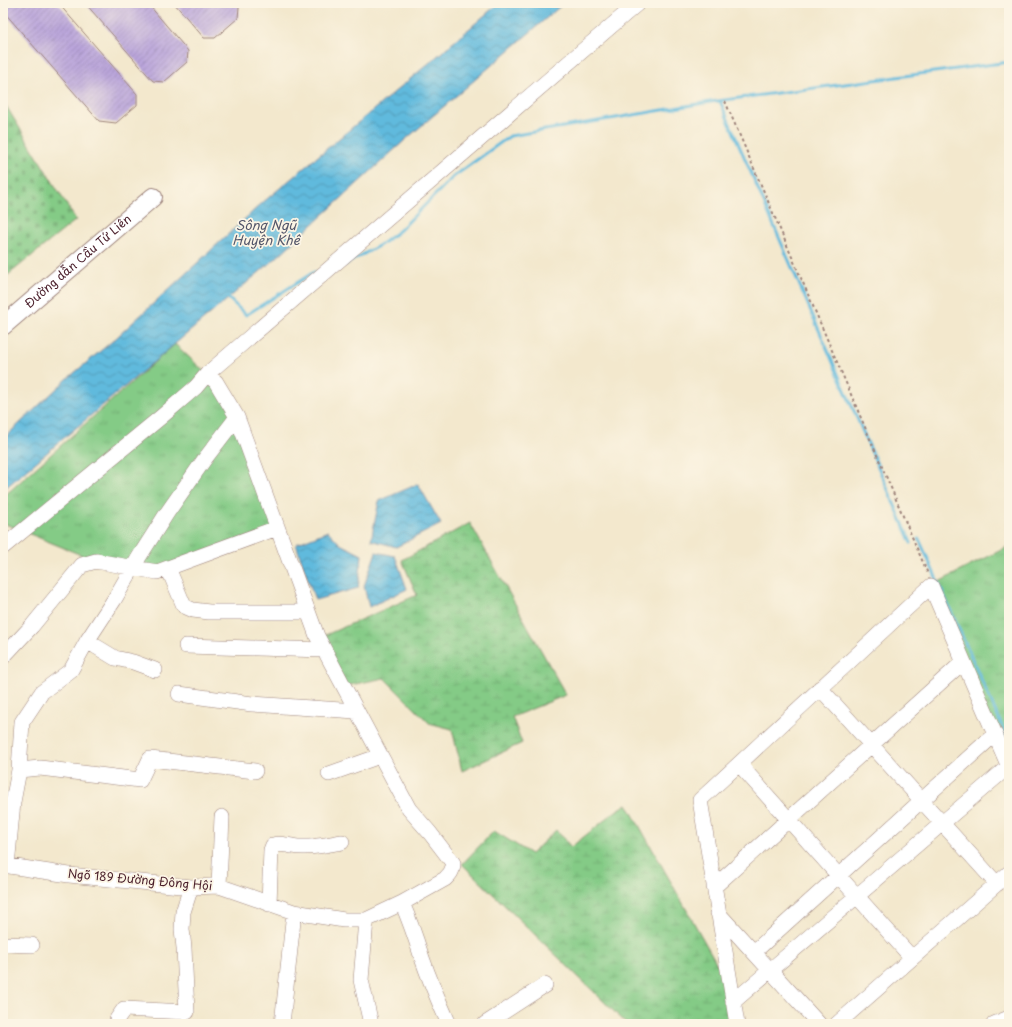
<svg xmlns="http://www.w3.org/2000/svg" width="1012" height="1027" viewBox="0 0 1012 1027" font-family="'Playpen Sans',sans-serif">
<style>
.grass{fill:url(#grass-tufts);stroke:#677558}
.wetland{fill:url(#wetland-marsh);stroke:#677558}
.cemetery{fill:url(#cemetery-stones);stroke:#677558}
.water{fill:url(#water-waves);stroke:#556c84}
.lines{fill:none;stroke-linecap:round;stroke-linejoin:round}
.stream{stroke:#60badd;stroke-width:3}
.building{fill:url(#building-hatch)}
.minor-casing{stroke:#9e847c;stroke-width:16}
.major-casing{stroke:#9e847c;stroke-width:20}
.path{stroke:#9e847c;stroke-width:2;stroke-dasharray:3 3;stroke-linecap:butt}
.minor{stroke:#fff;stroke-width:15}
.major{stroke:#fff;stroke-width:18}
.labels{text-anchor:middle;stroke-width:3.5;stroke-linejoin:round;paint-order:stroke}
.street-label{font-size:12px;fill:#4a1f2b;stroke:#fcf5e5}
.water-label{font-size:13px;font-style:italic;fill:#525569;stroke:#fcf5e5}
</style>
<defs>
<pattern id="grass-tufts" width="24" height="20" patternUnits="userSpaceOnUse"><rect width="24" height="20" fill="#84cb86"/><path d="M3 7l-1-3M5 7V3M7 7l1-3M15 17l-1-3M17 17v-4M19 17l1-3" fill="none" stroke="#74ae74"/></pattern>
<pattern id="wetland-marsh" width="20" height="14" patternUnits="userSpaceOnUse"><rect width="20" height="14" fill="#84cb86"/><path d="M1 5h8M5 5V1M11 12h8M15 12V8" fill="none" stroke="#74ae74"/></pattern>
<pattern id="cemetery-stones" width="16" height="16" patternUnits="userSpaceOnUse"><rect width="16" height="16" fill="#84cb86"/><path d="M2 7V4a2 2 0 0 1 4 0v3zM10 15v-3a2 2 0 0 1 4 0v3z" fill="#74ae74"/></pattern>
<pattern id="water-waves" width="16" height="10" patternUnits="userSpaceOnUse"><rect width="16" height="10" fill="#60badd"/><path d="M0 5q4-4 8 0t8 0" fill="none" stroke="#5197b3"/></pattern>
<pattern id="building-hatch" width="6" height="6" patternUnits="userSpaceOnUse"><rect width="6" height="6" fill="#baa5db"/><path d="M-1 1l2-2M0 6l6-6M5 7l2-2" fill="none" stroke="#9986b2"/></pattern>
</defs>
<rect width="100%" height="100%" fill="#fcf5e5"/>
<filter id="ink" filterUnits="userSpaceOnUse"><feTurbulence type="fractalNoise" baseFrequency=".025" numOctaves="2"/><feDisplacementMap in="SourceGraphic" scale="8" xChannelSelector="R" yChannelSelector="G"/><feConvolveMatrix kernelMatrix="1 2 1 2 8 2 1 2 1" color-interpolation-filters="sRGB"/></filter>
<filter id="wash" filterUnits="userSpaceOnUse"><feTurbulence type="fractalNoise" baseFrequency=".012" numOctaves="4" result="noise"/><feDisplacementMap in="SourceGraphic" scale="16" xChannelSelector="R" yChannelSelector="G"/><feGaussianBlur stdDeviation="0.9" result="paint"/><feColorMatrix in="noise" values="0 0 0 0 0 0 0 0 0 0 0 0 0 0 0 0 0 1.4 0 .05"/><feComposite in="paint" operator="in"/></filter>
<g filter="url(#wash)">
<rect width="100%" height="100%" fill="#f3e8cd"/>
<path class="grass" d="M175,344L207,374L237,417L277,528L168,568L96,561L3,523V497Z
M1009,546V767L931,586Z"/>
<path class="wetland" d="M470,523L566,695L512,717L522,743L462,771L452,729L429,723L384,678L346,686L321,637L417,595L402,560Z
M627,804L721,971L733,1002L737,1024H627L462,864L494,831L531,854L556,830L571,847L616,811Z"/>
<path class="cemetery" d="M3,101L76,220L3,279Z"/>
<path class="water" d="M499,3H564L405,140L276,258L3,490V439L67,379L116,338L261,204L441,53Z
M418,484L441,524L396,547L371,540L379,501Z
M328,531L340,544L362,555L358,588L315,600L296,544Z
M376,552L395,556L407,589L369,607L364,586Z"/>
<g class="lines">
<path class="stream" d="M720,101L911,543
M344,265L380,245L400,230L453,177L510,136L710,102L1009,62
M226,296L246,315L314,272
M919,539L1009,742"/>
</g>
<g id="blocks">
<path class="building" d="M3,3H58L137,94V105L116,123L99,121L3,11Z
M85,3H149V5L188,51L187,62L164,82L153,81Z
M174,3H236L239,7L238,18L215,38H204Z"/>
</g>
</g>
<g filter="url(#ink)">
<use href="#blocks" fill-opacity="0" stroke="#9e847c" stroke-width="1"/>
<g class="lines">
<defs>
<path id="minor" d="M207,374L638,3
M3,547L161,417L196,387L207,374L216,382L237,417L317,636L409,809L430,833L453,863C453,871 450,874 445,879L402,903L366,920H344L294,912L219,886L191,887L69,875L3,865
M168,568L184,606L193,610L209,612H308
M87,641L115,658L133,662L155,670
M186,646L324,650
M3,657L32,626L82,565L96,561L157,572L277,528
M820,688L997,884
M179,694L252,704L356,711
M739,764L912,958
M19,770L40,768L140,780L150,759L255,771
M329,774L380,756
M7,866L13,802L19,770L22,722L42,692L71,670L87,641L114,600L139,557L167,513L204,460L237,417
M219,886L222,817
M714,887L963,662
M402,903C410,921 416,939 422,958C430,981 439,1002 449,1024
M269,904L271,850L273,845C279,843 285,845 292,846C308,849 325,845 342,842
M718,913L819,1024
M366,920L361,980L371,1024
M3,944L32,945
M754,952L995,734
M733,1002L1009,766
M117,1024V1019L124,1009L187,1012L184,948L182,929L183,912L191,887
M282,1024L294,912
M485,1024L545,985
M737,1024L700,800L931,586L1009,767
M837,1024L1009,873
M994,1024L1009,1018"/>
<g id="major">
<path id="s1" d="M3,326L153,197"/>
</g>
</defs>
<use href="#minor" class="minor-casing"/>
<use href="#major" class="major-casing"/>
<path class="path" d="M725,101L928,574"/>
<use href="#minor" class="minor"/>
<use href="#major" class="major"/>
</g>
</g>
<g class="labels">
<g class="street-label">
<text dy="4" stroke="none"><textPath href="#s1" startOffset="99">Đường dẫn Cầu Tứ Liên</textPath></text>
<text transform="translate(140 880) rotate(5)" y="4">Ngõ 189 Đường Đông Hội</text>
</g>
<g class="water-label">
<text x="266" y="230">Sông Ngũ<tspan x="266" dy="15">Huyện Khê</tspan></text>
</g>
</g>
<rect width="1012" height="1027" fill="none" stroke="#fcf5e5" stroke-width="16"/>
</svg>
